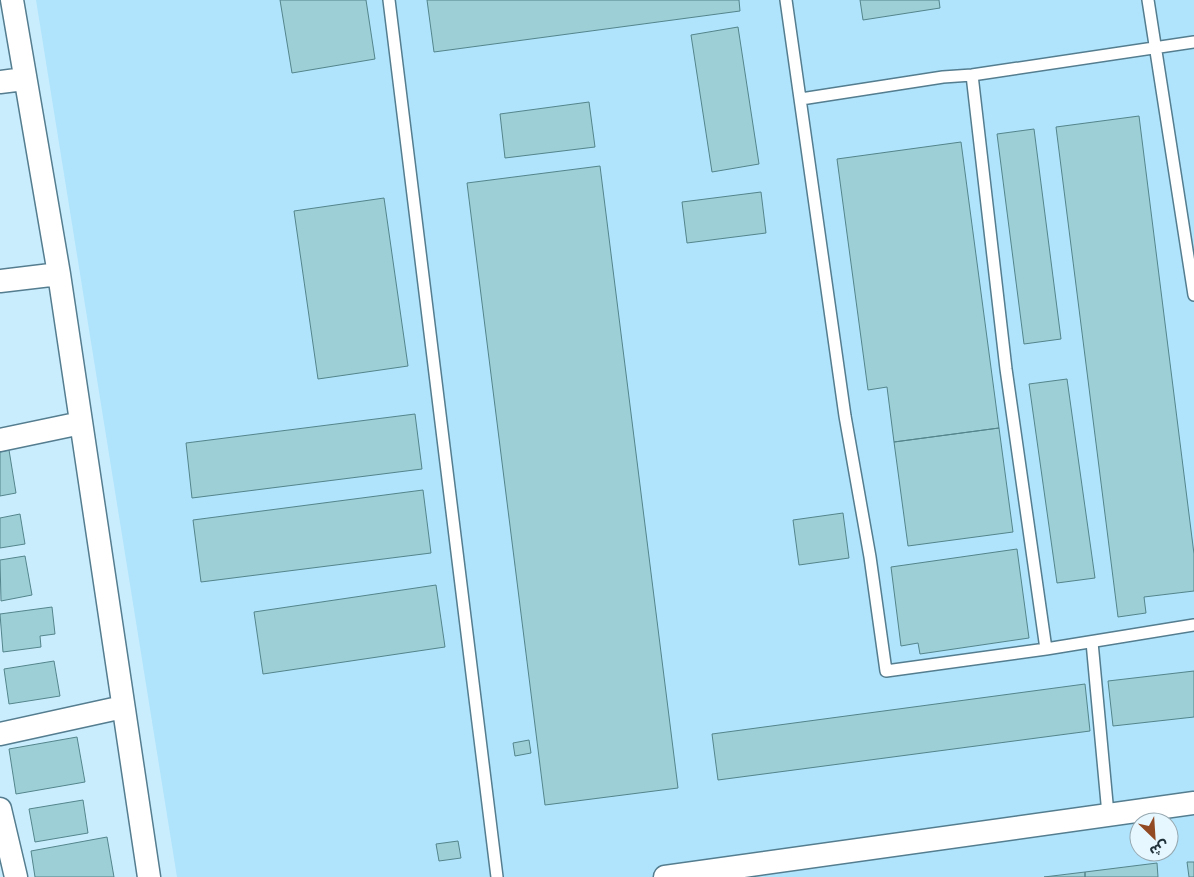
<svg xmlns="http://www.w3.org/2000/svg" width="1194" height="877" viewBox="0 0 1194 877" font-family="'Fira Sans Condensed','Noto Sans Arabic',sans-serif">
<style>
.built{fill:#afe4fc;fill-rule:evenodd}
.building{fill:#9ccfd6;stroke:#54858c}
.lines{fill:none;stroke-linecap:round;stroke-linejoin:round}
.service-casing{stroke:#547d8f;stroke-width:14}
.minor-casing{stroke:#547d8f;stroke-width:25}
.service{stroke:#fff;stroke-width:11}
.minor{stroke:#fff;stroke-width:22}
</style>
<rect width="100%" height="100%" fill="#caedfd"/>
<path class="built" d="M36,0H1194V877H177ZM1139,822H1169V852H1139Z"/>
<path class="building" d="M280,0H366L375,59L292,73Z
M427,0H739L740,11L434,52Z
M860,0H939L940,8L863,20Z
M738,27L759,164L712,172L691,35Z
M589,102L595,147L505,158L500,114Z
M1139,116L1194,554V591L1144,597L1146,613L1118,617L1056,127Z
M1034,129L1061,339L1024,344L997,134Z
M961,142L999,428L894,442L887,387L868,390L837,159Z
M600,166L678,788L545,805L467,183Z
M761,192L766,233L687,243L682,202Z
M384,198L408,366L318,379L294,211Z
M1067,379L1095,578L1057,583L1029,384Z
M415,414L422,469L192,498L186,443Z
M999,428L1013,532L908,546L894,442Z
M9,450L16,493L0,496V452Z
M423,490L431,553L201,582L193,520Z
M843,513L849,558L799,565L793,520Z
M20,514L25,544L0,548V518Z
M1017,549L1029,638L920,654L918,643L901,646L891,567Z
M25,556L32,595L1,601L0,560Z
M436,585L445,647L263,674L254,612Z
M52,607L55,634L40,636L41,647L3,652L0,614Z
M54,661L60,696L9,704L4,669Z
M1194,671V717L1113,726L1108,681Z
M1085,684L1090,731L718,780L712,734Z
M77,737L85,782L16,794L9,749Z
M529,740L531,753L515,756L513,743Z
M83,800L88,833L35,842L29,809Z
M107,837L114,877H35L31,851Z
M458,841L461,858L439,861L436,844Z
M1187,862H1194V877H1189Z
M1157,863L1158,877H1085V872Z
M1085,872V877H1044Z"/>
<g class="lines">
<defs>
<path id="service" d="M389,0L497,877
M786,0L845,416L870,557L886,671L1046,649L1194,625
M1148,0L1194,295
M972,75L1006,369L1046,649
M801,99L943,77L972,75L1194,42
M1092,642L1108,814"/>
<path id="minor" d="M12,0L59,274L149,877
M0,82L24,79
M0,281L59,274
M0,440L81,423
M0,734L123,707
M0,809L16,877
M665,877L1194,803"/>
</defs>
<use href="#service" class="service-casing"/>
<use href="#minor" class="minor-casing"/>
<use href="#service" class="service"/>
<use href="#minor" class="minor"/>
</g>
<g transform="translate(1154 837) rotate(155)"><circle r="24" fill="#e6f7ff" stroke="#97a8b0"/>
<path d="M0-4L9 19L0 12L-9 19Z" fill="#914a23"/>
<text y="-8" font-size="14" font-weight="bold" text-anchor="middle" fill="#203139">ش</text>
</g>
</svg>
